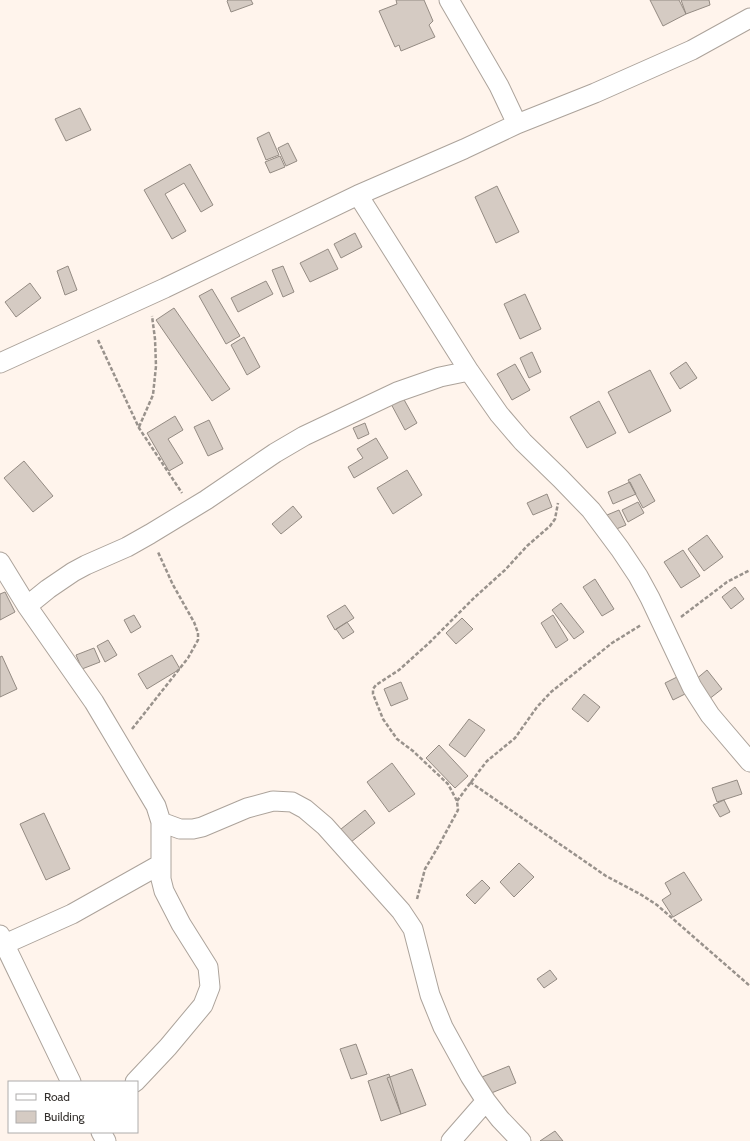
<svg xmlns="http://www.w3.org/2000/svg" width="750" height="1141" viewBox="0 0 750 1141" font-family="Cabin,sans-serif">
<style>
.building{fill:#d5cbc3;stroke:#948b83}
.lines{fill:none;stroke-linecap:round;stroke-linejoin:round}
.minor-casing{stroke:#aca39b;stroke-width:21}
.path{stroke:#99928c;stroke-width:2.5;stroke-dasharray:4 2;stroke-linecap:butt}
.minor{stroke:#fff;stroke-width:19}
</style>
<rect width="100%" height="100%" fill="#fff4ec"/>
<path class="building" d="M228,0H251L253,4L231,12L227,1Z
M396,0H424L433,21L429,25L435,37L401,51L399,45L395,47L379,11L397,4Z
M650,0H679L686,14L663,26Z
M681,0H709L710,5L686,14Z
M80,108L91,130L66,141L55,119Z
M269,132L279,155L266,160L257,138Z
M288,143L297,161L286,166L278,148Z
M280,156L285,167L270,173L265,162Z
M190,164L213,205L201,212L184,183L165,194L186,231L172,239L144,190Z
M497,186L519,232L496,243L475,197Z
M355,233L362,247L341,258L334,244Z
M328,249L338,269L310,282L300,263Z
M68,266L77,290L65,295L57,271Z
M283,266L294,292L283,297L272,270Z
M266,281L273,294L238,312L231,298Z
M30,283L41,298L16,317L5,302Z
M212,289L240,336L226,344L199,296Z
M525,294L541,329L520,339L504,304Z
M174,308L230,389L212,401L156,320Z
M244,337L260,367L247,375L231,345Z
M532,352L541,372L529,378L520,358Z
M686,362L697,378L680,389L670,373Z
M515,364L530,390L512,400L497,374Z
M650,370L671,411L629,433L608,392Z
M402,396L417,423L405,430L390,402Z
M599,401L616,433L587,448L570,417Z
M175,416L183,430L168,439L183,463L169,471L147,433Z
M209,420L223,449L208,456L194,427Z
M365,423L369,434L358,439L353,428Z
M376,438L388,458L354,478L348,467L363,458L357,449Z
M24,461L53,496L33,512L4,478Z
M407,470L422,495L393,514L377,488Z
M640,474L655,501L643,508L628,480Z
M630,482L636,494L613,504L608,492Z
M547,494L552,507L533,515L527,503Z
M638,502L644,513L628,522L622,510Z
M293,506L302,517L281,534L272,524Z
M619,510L626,525L614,530L607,515Z
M707,535L723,557L704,571L688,549Z
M683,550L700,576L681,588L664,562Z
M595,579L614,609L602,616L583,587Z
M735,587L744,599L731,609L722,597Z
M5,592L15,612L0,620V594Z
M561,603L584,632L574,639L552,610Z
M345,605L354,618L335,630L327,616Z
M134,615L141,627L131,633L124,620Z
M553,615L568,640L556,648L541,623Z
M462,618L473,629L456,644L446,633Z
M347,622L354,632L343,639L336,629Z
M108,640L117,655L105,662L97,646Z
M94,648L100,662L82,669L76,655Z
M172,655L180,669L147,689L138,674Z
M2,656L17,689L0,697V657Z
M707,670L722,689L704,703L689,685Z
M677,677L685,694L673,700L665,683Z
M401,682L408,699L391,706L384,689Z
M584,694L600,707L588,722L572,709Z
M469,719L485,730L465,757L449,745Z
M439,745L468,776L455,788L426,758Z
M392,763L415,794L389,812L367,782Z
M737,780L742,794L717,802L712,788Z
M724,800L730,812L720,817L713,805Z
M365,810L375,823L351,842L341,829Z
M44,813L70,869L46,880L20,824Z
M519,863L534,877L514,897L500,882Z
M684,872L702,900L673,917L662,900L671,894L665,883Z
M482,880L490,888L475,904L466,895Z
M550,970L557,979L544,988L537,979Z
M356,1044L367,1074L351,1079L340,1049Z
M509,1066L516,1083L484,1096L477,1079Z
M412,1069L426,1105L401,1114L387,1078Z
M389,1074L401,1114L381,1121L368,1081Z
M555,1131L563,1141H540Z"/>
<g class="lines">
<defs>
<path id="minor" d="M449,0L499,86L517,124
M358,195L469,371L499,414L523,442L561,479L591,510L620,549L638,576L650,598L692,687L710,715L750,762
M0,363L165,288L358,195L464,149L517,124L595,93L692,50L750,18
M0,562L27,606L94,702L156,806L161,822V879L164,891L181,924L208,967L210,987L203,1005L168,1047L135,1082
M27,606L48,589L73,572L86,565L127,547L150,534L206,500L275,453L304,436L397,392L440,377L469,371
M161,822L180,829H193L202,827L247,808L273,801L292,802L305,809L325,826L401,911L413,929L430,995L443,1027L470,1076L486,1101L500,1119L521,1141
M0,935L71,1082
M5,944L72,914L161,864
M101,1132L106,1141
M451,1141L486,1101"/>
</defs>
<use href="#minor" class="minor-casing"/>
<path class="path" d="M98,340L139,428L182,493
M139,427L153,395L156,366L155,339L152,316
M681,617L727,582L750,570
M132,729L188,658L198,640V633L194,622L173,585L158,552
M470,782L606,876L640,894L657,905L750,986
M457,801L480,770L487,761L515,738L537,707L551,692L612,643L641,625
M417,899L425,869L438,847L458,810L457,801L448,784L413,751L397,739L383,719L373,694V689L376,685L399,670L429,643L475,597L505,570L527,546L550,526L555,519L558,503"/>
<use href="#minor" class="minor"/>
</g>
<rect x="8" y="1081" width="130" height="52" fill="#ffffff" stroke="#aeacab"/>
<rect x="16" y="1094" width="20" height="6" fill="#ffffff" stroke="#aeacab"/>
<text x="44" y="1101" font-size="12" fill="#34302d">Road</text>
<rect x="16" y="1111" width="20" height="12" fill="#d5cbc3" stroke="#aeacab"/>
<text x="44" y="1121" font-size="12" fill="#34302d">Building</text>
</svg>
